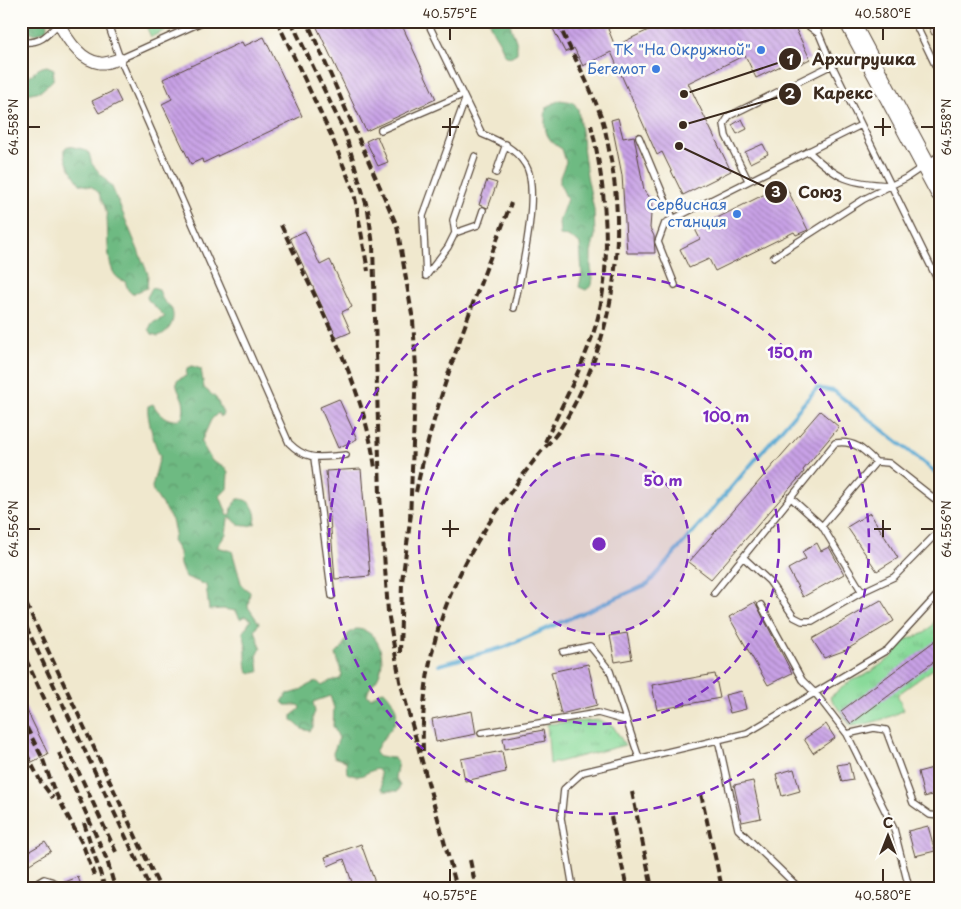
<svg xmlns="http://www.w3.org/2000/svg" width="961" height="909" viewBox="0 0 961 909" font-family="'Playpen Sans',sans-serif">
<style>
.grass{fill:url(#grass-tufts);stroke:#62825c}
.forest{fill:url(#forest-crowns);stroke:#547250}
.lines{fill:none;stroke-linecap:round;stroke-linejoin:round}
.stream{stroke:#57a8d2;stroke-width:4}
.building{fill:url(#building-back-hatch)}
.lane-casing{stroke:#564638;stroke-width:8}
.street-casing{stroke:#564638;stroke-width:13}
.primary-casing{stroke:#564638;stroke-width:21}
.lane{stroke:#fff;stroke-width:5.5}
.street{stroke:#fff;stroke-width:11}
.primary{stroke:#fff;stroke-width:19}
.rail{stroke:#3b2a1e;stroke-width:4;stroke-dasharray:8 4;stroke-linecap:butt}
.ticks{fill:none;stroke:#3b2a1e;stroke-width:2}
.ring{fill:none;stroke:#7b2cbf;stroke-width:2.5;stroke-dasharray:9 6}
.shop-dot{fill:#3f7fe0;stroke:#fdfcf7;stroke-width:2}
.labels{text-anchor:middle;stroke-width:5;stroke-linejoin:round;paint-order:stroke}
.shop-label{font-size:15px;fill:#366cbe;stroke:#fdfcf7;text-anchor:end}
.centre{fill:#7b2cbf;stroke:#fdfcf7;stroke-width:2.5}
.ring-label{font-size:15px;text-anchor:middle;font-weight:bold;fill:#7b2cbf;stroke:#fdfcf7;stroke-width:5;stroke-linejoin:round;paint-order:stroke}
.leader{fill:none;stroke:#3b2a1e;stroke-width:2}
.callout-dot{fill:#3b2a1e;stroke:#fdfcf7;stroke-width:2}
.mark-label{font-size:15px;text-anchor:middle;font-weight:bold;fill:#fff}
.callout-label{font-size:16px;text-anchor:middle;font-weight:bold;fill:#3b2a1e;stroke:#fdfcf7;stroke-width:5;stroke-linejoin:round;paint-order:stroke}
.neatline{fill:none;stroke:#3b2a1e;stroke-width:2}
.ticks-label{font-size:12px;text-anchor:middle;fill:#3b2a1e}
</style>
<defs>
<pattern id="grass-tufts" width="24" height="20" patternUnits="userSpaceOnUse" patternTransform="scale(1.25)"><rect width="24" height="20" fill="#89da9a"/><path d="M3 7l-1-3M5 7V3M7 7l1-3M15 17l-1-3M17 17v-4M19 17l1-3" fill="none" stroke="#77bb84"/></pattern>
<pattern id="forest-crowns" width="20" height="18" patternUnits="userSpaceOnUse" patternTransform="scale(1.25)"><rect width="20" height="18" fill="#6eba82"/><path d="M2 6a3 3 0 1 1 6 0M12 15a3 3 0 1 1 6 0" fill="none" stroke="#5c976a"/></pattern>
<pattern id="building-back-hatch" width="6" height="6" patternUnits="userSpaceOnUse" patternTransform="scale(1.25)"><rect width="6" height="6" fill="#c8a1e6"/><path d="M-1 5l2 2M0 0l6 6M5-1l2 2" fill="none" stroke="#a483ba"/></pattern>
</defs>
<rect width="100%" height="100%" fill="#fdfcf7"/>
<filter id="ink" filterUnits="userSpaceOnUse"><feTurbulence type="fractalNoise" baseFrequency=".02" numOctaves="2"/><feDisplacementMap in="SourceGraphic" scale="10" xChannelSelector="R" yChannelSelector="G"/><feConvolveMatrix kernelMatrix="1 2 1 2 8 2 1 2 1" color-interpolation-filters="sRGB"/></filter>
<filter id="wash" filterUnits="userSpaceOnUse"><feTurbulence type="fractalNoise" baseFrequency=".0096" numOctaves="4" result="noise"/><feDisplacementMap in="SourceGraphic" scale="20" xChannelSelector="R" yChannelSelector="G"/><feGaussianBlur stdDeviation="1.12" result="paint"/><feColorMatrix in="noise" values="0 0 0 0 0 0 0 0 0 0 0 0 0 0 0 0 0 1.4 0 .05"/><feComposite in="paint" operator="in"/></filter>
<g filter="url(#wash)">
<rect width="100%" height="100%" fill="#f0e8ce"/>
<path class="grass" d="M144,21H185L151,37Z
M940,607V664L897,695L904,710C888,719 869,724 851,726L830,697L852,680L864,676L892,657L902,641L925,633L933,624Z
M599,720L613,726L625,745L550,764L547,724Z"/>
<path class="forest" d="M21,21H48L46,30L36,34L23,29Z
M489,21H510C511,35 518,36 517,53L510,57L504,55C501,39 493,36 489,21Z
M47,66L54,69L53,80L41,91L21,95V81C32,77 36,67 47,66Z
M560,100L573,102L578,109L587,176L594,210L595,236L591,252V269L593,277L592,285L586,290L579,287L582,273L580,244L568,236L560,235L559,221L567,199L560,184V177L566,162L562,149C543,138 544,128 546,107Z
M68,146L83,149L89,153L92,164L112,187L148,274L147,288L132,294L128,290L125,281C102,278 110,228 106,211C105,204 100,200 99,193L92,187L80,184C73,173 63,161 65,148Z
M152,288L159,290C161,294 161,298 164,301C167,305 171,305 172,310C176,322 168,333 158,336L152,334L149,329L152,323L165,317L148,300L147,297Z
M192,366L201,369L204,388L216,398L223,413L221,417L218,413L211,420L201,442L212,461L225,468L228,473L227,489L220,496L228,516L231,515L232,507L238,499C251,498 258,512 255,524C245,528 238,526 232,518L228,519L226,534L217,547L232,551L242,586L250,592L248,607L259,623L255,630L261,648L257,656L259,672L248,673C244,658 248,647 243,632L251,620L245,616L240,619L236,611L223,609L209,610L206,585L186,577L183,573L180,565L179,552L172,541L175,533L172,520L153,491L152,487L160,456C155,447 146,415 148,406L153,404C159,415 170,424 182,418C189,397 174,393 177,380L186,376L187,368Z
M356,629C378,629 387,657 379,675C376,683 368,687 367,695L371,698L379,692L384,691C413,722 384,728 375,753L379,757L394,758L398,762L395,777L400,786L398,791H385L382,789L380,772L377,769C362,773 363,780 347,773L346,761L334,757L333,753L339,738L333,726L334,708L330,696L313,702L315,712L313,716V727L310,731L302,729L292,720V715L300,709L299,705H285L282,702L287,694C302,693 306,683 318,682L322,686L330,681L340,679L342,675L336,654L343,647L348,634Z"/>
<g class="lines">
<path class="stream" d="M439,665L505,647L648,584L817,388L834,391L940,476"/>
</g>
<g id="blocks">
<path class="building" d="M314,21H400L436,99L366,131Z
M549,21H622L608,29L615,46L659,25L661,29L678,21H779L781,25L792,21L810,59L800,64L797,58L756,78L745,55L688,83L731,171L683,195L662,152L657,155L611,52L583,66L574,48L565,52Z
M926,21H940V31L932,35Z
M264,37L302,116L203,163L202,159L191,164L162,104L172,99L163,79L242,42L244,46Z
M115,90L121,102L99,113L92,101Z
M618,118L623,138L634,136L644,190L652,200L650,228L654,236L655,253H627L622,175L611,120Z
M742,119L747,129L737,134L732,125Z
M377,136L388,162L378,166L366,141Z
M763,144L768,154L750,163L745,152Z
M487,180L497,183L488,208L479,205Z
M784,183L808,230L796,235L794,232L715,271L709,259L689,268L680,249L700,239L695,229L773,190L772,188Z
M305,231L320,265L330,260L352,307L342,312L351,332L337,338L290,238Z
M339,399L357,439L338,448L320,407Z
M820,411L839,427L803,470L804,472L711,579L689,562Z
M361,469L370,576L335,579L326,471Z
M870,513L898,558L877,571L847,527Z
M817,543L821,551L829,547L844,574L803,597L788,569L806,559L802,552Z
M881,600L894,621L846,650L824,658L812,639Z
M755,602L792,673L768,685L729,617Z
M627,633L632,659L615,662L610,636Z
M940,637V657L851,724L841,711Z
M588,664L597,705L561,714L551,672Z
M715,674L720,698L657,710L652,685Z
M742,691L746,709L730,713L725,695Z
M21,698L48,754L24,766L21,759Z
M472,711L476,734L436,742L432,719Z
M826,724L835,738L813,753L804,739Z
M543,730L545,741L505,749L503,738Z
M502,751L506,772L465,781L461,759Z
M849,763L853,780L842,782L837,765Z
M940,766V793L924,797L918,772Z
M794,769L800,791L782,796L776,774Z
M753,781L761,818L742,822L734,785Z
M928,826L935,851L915,856L908,831Z
M45,842L51,851L21,869V856Z
M361,844L377,888H354L344,859L328,866L325,857Z
M78,877L82,888H62L60,884Z"/>
</g>
</g>
<g filter="url(#ink)">
<use href="#blocks" fill-opacity="0" stroke="#564638" stroke-width="1"/>
<g class="lines">
<defs>
<path id="lane" d="M107,21L120,59L289,443C308,462 321,457 346,455
M427,21L482,134C499,141 515,148 525,164C542,188 520,278 514,308
M802,21L819,34L832,65
M815,21L819,34
M914,21L940,75
M21,42C40,44 47,36 59,23
M120,59L204,21
M381,130L462,95
M639,137L673,218
M808,151C839,180 848,183 890,185
M496,173L506,144
M748,180L726,136L724,124L729,116L832,65L940,285
M455,233L453,220L475,156
M774,257L864,199L906,178L940,155
M426,276L423,216L465,100
M426,276L448,247L455,233L478,225L483,210
M675,285L658,242L665,223L861,125
M314,458L332,596
M790,497L822,526L862,592
M822,526L876,462
M743,557L769,581L794,617L802,621H812L862,592L894,577L940,530
M714,593L835,443C854,440 863,449 876,462L889,463L940,503
M761,605L802,680L816,694L847,734L874,728L886,730L913,803L930,815L940,816
M563,652L590,646L610,671L639,758
M481,733L598,713L626,721
M847,734L894,829L909,888
M718,739L738,829L799,888
M29,888L44,879L54,882L57,888
M573,888L561,818L564,789L583,772L747,733L887,650L940,592"/>
<path id="street" d="M58,21C66,38 80,60 100,63C106,64 115,60 120,59"/>
<path id="primary" d="M849,21L940,192"/>
</defs>
<use href="#lane" class="lane-casing"/>
<use href="#street" class="street-casing"/>
<use href="#primary" class="primary-casing"/>
<use href="#lane" class="lane"/>
<use href="#street" class="street"/>
<use href="#primary" class="primary"/>
<path class="rail" d="M277,21L331,135L354,192L368,271
M291,21L345,133L368,210L373,245L380,495L388,612L400,681L457,888
M310,28L397,226L413,320L416,368L410,520
M281,225C317,304 363,381 375,468
M545,442C562,405 581,370 594,331C614,270 606,186 591,125
M416,492C437,392 475,298 511,203
M21,593L160,888
M21,616L150,888
M21,649L117,854
M400,653L402,582L411,514
M21,717L42,757L54,790L83,845L94,875
M21,744L41,782L53,798
M423,751C420,655 448,578 505,500C516,484 528,468 540,453C546,446 553,439 558,432C612,350 629,244 609,150C607,139 605,128 602,119C590,85 572,53 557,21
M59,753L107,860L115,888
M632,792L652,888
M701,794L722,888
M611,817L627,888
M84,823L105,888
M470,860L476,888"/>
</g>
</g>
<path class="ticks" d="M450,28V40M883,28V40M450,118V136M883,118V136M28,127H40M442,127H459M874,127H891M921,127H934M450,520V537M883,520V537M28,529H40M442,529H459M874,529H891M921,529H934M450,869V882M883,869V882"/>
<circle cx="599" cy="544" r="90" fill="#7b2cbf" fill-opacity=".12"/>
<g class="ring">
<circle cx="599" cy="544" r="90"/>
<circle cx="599" cy="544" r="180"/>
<circle cx="599" cy="544" r="270"/>
</g>
<g class="shop-dot">
<circle cx="761" cy="50" r="5"/>
<circle cx="656" cy="69" r="5"/>
<circle cx="737" cy="214" r="5"/>
</g>
<g class="labels">
<g class="shop-label">
<text x="751" y="55">ТК "На Окружной"</text>
<text x="646" y="74">Бегемот</text>
<text x="727" y="210">Сервисная<tspan x="727" dy="17">станция</tspan></text>
</g>
</g>
<circle cx="599" cy="544" r="8" class="centre"/>
<g class="ring-label">
<text x="790" y="358">150 m</text>
<text x="726" y="422">100 m</text>
<text x="663" y="486">50 m</text>
</g>
<path class="leader" d="M684 94L790 59M683 125L790 94M679 146L776 192"/>
<g class="callout-dot">
<circle cx="684" cy="94" r="5"/>
<circle cx="683" cy="125" r="5"/>
<circle cx="679" cy="146" r="5"/>
<circle cx="790" cy="59" r="12"/>
<circle cx="790" cy="94" r="12"/>
<circle cx="776" cy="192" r="12"/>
</g>
<g class="mark-label">
<text x="790" y="65">1</text>
<text x="790" y="99">2</text>
<text x="776" y="197">3</text>
</g>
<g class="callout-label">
<text x="864" y="65">Архигрушка</text>
<text x="843" y="99">Карекс</text>
<text x="820" y="198">Союз</text>
</g>
<rect width="961" height="909" fill="none" stroke="#fdfcf7" stroke-width="55"/>
<g transform="translate(888 836)" stroke="#fdfcf7" stroke-width="4" paint-order="stroke">
<path d="M0-4L9 19L0 12L-9 19Z" fill="#3b2a1e"/>
<text y="-8" font-size="14" font-weight="bold" text-anchor="middle" fill="#3b2a1e">С</text>
</g>
<rect x="28" y="28" width="906" height="854" class="neatline"/>
<g class="ticks-label">
<text x="450" y="18">40.575°E</text>
<text x="883" y="18">40.580°E</text>
<text transform="translate(14 127) rotate(-90)" y="4">64.558°N</text>
<text transform="translate(947 127) rotate(-90)" y="4">64.558°N</text>
<text transform="translate(14 529) rotate(-90)" y="4">64.556°N</text>
<text transform="translate(947 529) rotate(-90)" y="4">64.556°N</text>
<text x="450" y="900">40.575°E</text>
<text x="883" y="900">40.580°E</text>
</g>
</svg>
